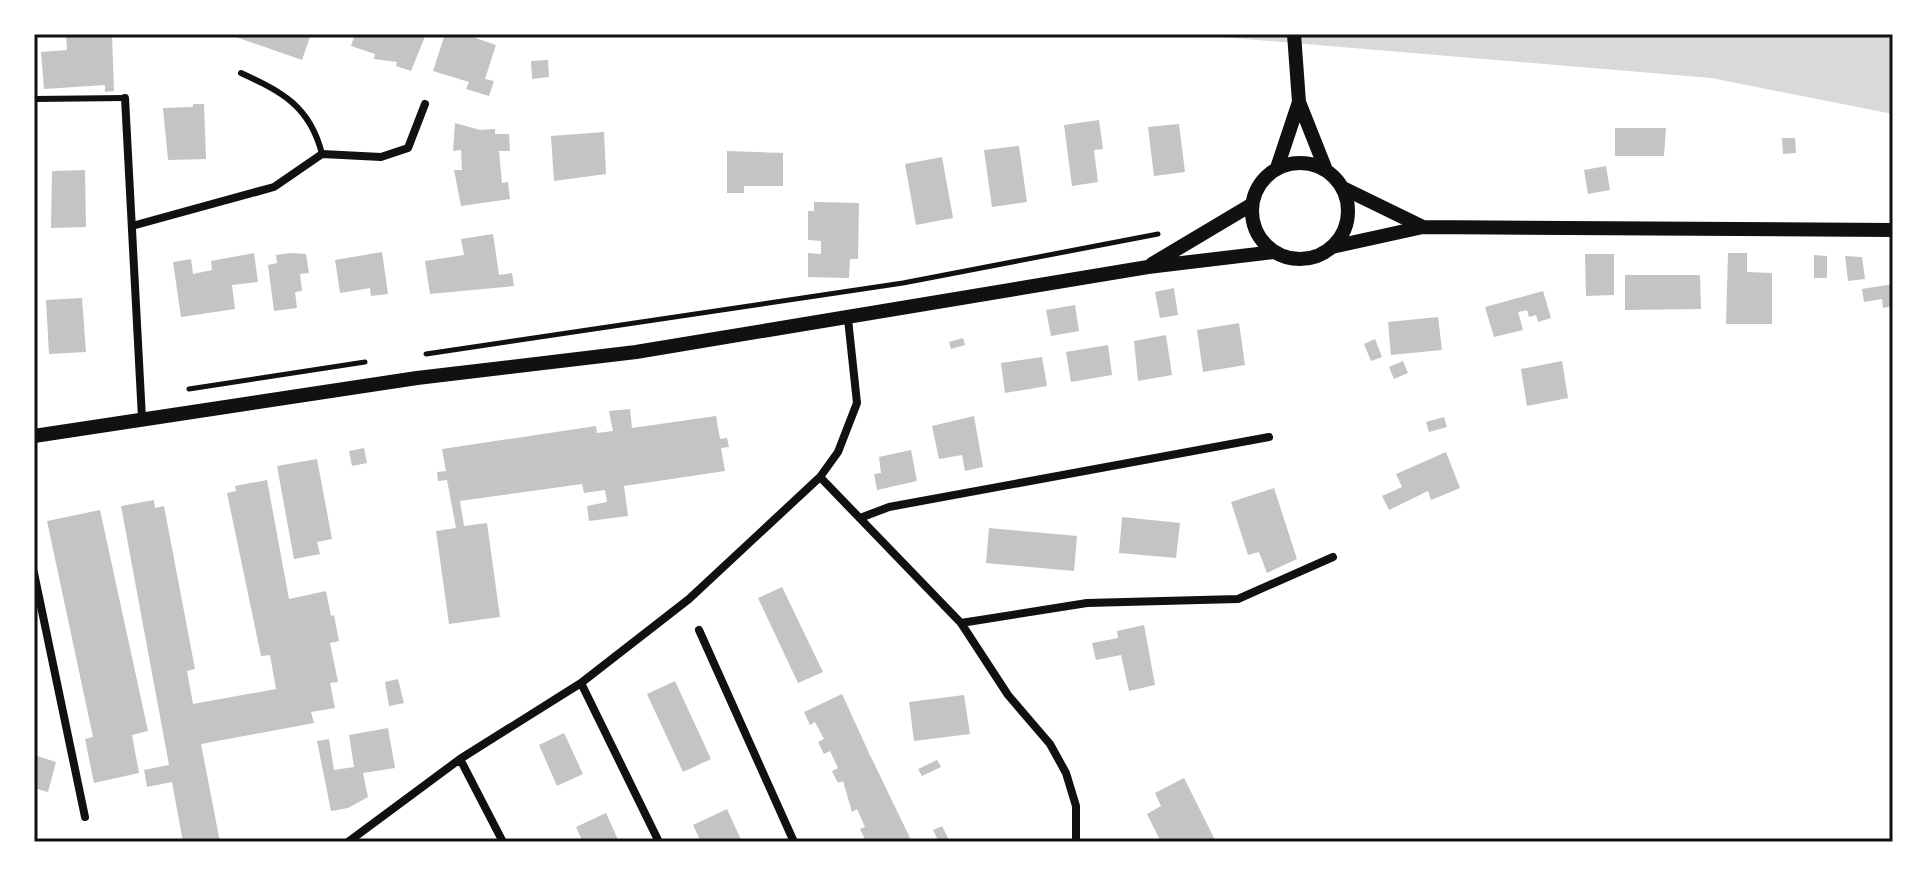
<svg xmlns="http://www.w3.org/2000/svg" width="1927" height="876" viewBox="0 0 1927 876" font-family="Commissioner,sans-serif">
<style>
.water{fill:#d9d9d9}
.building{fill:#c4c4c4}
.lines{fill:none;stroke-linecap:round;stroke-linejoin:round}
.path{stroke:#111;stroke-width:5}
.service{stroke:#111;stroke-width:6}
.minor{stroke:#111;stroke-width:8}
.tertiary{stroke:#111;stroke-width:14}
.neatline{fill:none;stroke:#111;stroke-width:3}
</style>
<rect width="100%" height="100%" fill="#fff"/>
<path class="water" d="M1186,34H1893V114L1711,78Z"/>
<path class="building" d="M66,34H112L114,91L105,92V85L44,89L41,52L67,50Z
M227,34H311L302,60Z
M355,34H426L411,71L396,66L397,62L374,59L375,54L351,46Z
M445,34H464L496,45L485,79L494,81L489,96L466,89L469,82L433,71Z
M548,60L549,77L532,79L531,61Z
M193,104H204L206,159L168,160L163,108L193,107Z
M1099,120L1103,149L1094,150L1098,182L1072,186L1064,125Z
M455,123L480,130L495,129V134H509L510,151H499L502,183L508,182L510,199L461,206L454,170H462L461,150L453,151Z
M1179,124L1185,172L1154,176L1148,127Z
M1615,128H1666L1664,156H1615Z
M604,132L606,174L554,181L551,136Z
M1782,138H1795L1796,153L1783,154Z
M1019,146L1027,202L992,207L984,150Z
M727,151L783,153V186H744V193H727Z
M942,157L953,218L916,225L905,164Z
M1606,166L1610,190L1588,194L1584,170Z
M85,170L86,227L51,228L52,171Z
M814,202L859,203L858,259H850L849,278L808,277V253L821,254V241L808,240V211H814Z
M493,234L499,275L512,273L514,286L430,294L425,261L464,255L461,239Z
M382,252L388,294L371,296L370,288L340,293L335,260Z
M254,253L258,282L232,285L235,309L181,317L173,262L191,259L193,274L212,270L211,261Z
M290,253L306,254L309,273L300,274L302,291L295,292L297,308L274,311L268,265L277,263L276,255Z
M1728,253H1747V272L1772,273V324H1726Z
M1585,254H1614V295L1586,296Z
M1814,255L1827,256V278H1814Z
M1845,256L1862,257L1865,279L1848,281Z
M1625,275H1700L1701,309L1625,310Z
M1893,284V306L1883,308L1882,299L1864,302L1862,289Z
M1174,288L1178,315L1160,318L1155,292Z
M1543,291L1551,318L1538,322L1536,315L1529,317L1527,310L1518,312L1523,330L1494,337L1485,307Z
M82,298L86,352L49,354L46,300Z
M1075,305L1079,331L1051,336L1046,310Z
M1438,317L1442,350L1391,355L1388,322Z
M1239,323L1245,365L1203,372L1197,330Z
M1166,335L1172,375L1138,381L1134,341Z
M963,338L965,345L951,349L949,342Z
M1375,339L1382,357L1371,361L1364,344Z
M1108,345L1112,375L1071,382L1066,352Z
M1042,357L1047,386L1005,393L1001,363Z
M1403,361L1408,373L1394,379L1389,367Z
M1562,361L1568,398L1527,406L1521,369Z
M630,409L632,428L716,416L720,439L727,438L729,447L721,448L725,471L624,486L628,516L589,521L587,506L607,502L605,490L584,493L582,484L460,501L464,526L487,523L500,617L449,624L436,531L456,528L447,480L438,481L437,472L446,471L442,449L596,426L597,433L613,431L609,411Z
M974,416L983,467L965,471L962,455L939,459L932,426Z
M1444,417L1447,427L1429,432L1426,422Z
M364,448L367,463L352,466L349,451Z
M911,450L917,481L877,490L874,474L881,473L879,457Z
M1446,452L1460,488L1431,500L1428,491L1389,510L1382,496L1402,487L1396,474Z
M317,459L332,539L317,542L320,554L294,559L277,466Z
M267,480L289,599L326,591L331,616L334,615L339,641L330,643L338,682L330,683L335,708L311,712L314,723L201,744L220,842H183L172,782L147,787L144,770L169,765L121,506L154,500L155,508L164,506L195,669L187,671L193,704L276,689L270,655L261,656L227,493L236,491L235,486Z
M1274,488L1297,559L1267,573L1259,552L1248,555L1231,502Z
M100,510L148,731L132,735L139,773L94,783L85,739L93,737L47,521Z
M1122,517L1180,523L1176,558L1119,553Z
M989,528L1077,536L1074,571L986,563Z
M782,587L823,672L798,683L758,598Z
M1144,625L1155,685L1129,691L1121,655L1096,660L1092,643L1118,638L1117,631Z
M398,679L404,703L389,706L385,682Z
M675,681L711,759L683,772L647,694Z
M842,694L869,753L912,842H866L860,829L865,827L857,809L852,812L843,781L838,783L832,771L838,768L830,751L824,754L818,742L824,739L815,722L810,725L804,712Z
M964,695L970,734L914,741L909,702Z
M388,728L395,768L363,773L368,797L348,808L331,811L317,741L329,739L334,770L354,767L349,735Z
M564,733L583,774L557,786L539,745Z
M34,755L56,762L48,792L34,788Z
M937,760L941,767L922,776L918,769Z
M1184,778L1216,842H1178L1176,839L1161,842L1147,814L1161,806L1155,793Z
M727,809L742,842H701L693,825Z
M606,813L619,842H583L576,827Z
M942,826L950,842H939L933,830Z"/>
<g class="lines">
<path class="path" d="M426,354L903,283L1158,234
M189,389L365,362"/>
<path class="service" d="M241,73C282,92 310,106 322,154
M34,99L125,98"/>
<path class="minor" d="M125,98L142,418
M132,226L274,187L322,154L381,157L408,148L425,104
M820,477L961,623L1008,695L1050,744L1066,773L1076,806V842
M860,518L889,507L1269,437
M34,573L85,817
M961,623L1087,603L1238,599L1333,557
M699,630L794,842
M581,683L659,842
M460,759L503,842
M348,842L460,759L581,683L689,599L820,477L838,452L857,403L848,319"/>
<path class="tertiary" d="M1294,34L1299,102L1326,170
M1252 211a48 48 0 1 1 96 0a48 48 0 1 1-96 0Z
M1277,168L1299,102
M1343,188L1423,227
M1332,247L1423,227L1893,230
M1152,264L1251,205
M34,436L417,378L636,352L1148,267L1274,252"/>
</g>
<rect width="1927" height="876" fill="none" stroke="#ffffff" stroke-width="72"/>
<rect x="36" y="36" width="1855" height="804" class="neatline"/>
</svg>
